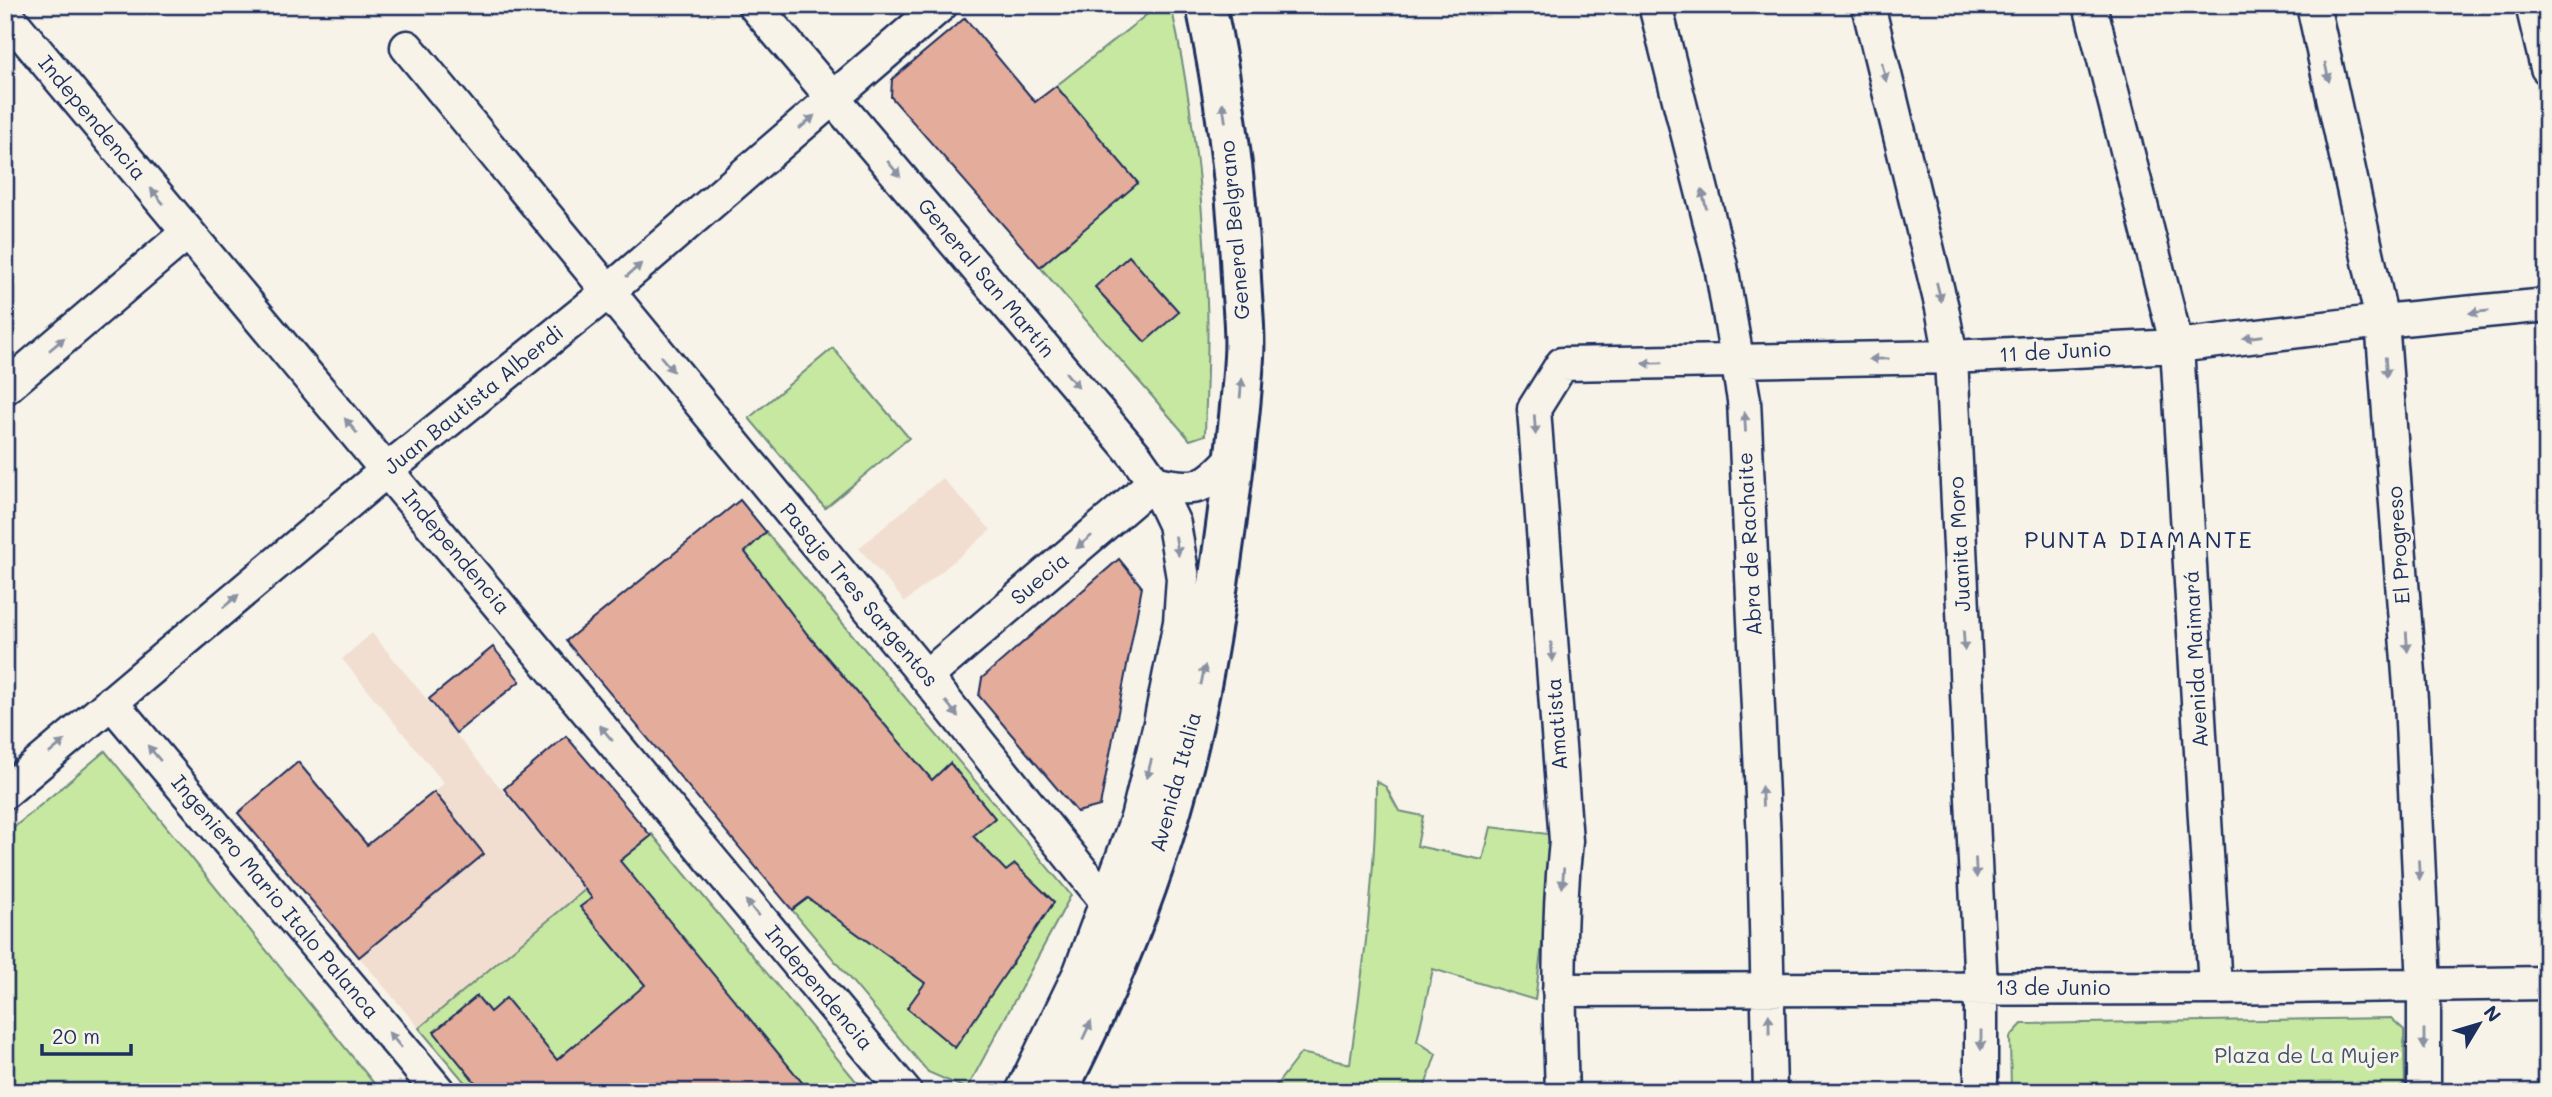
<svg xmlns="http://www.w3.org/2000/svg" width="2552" height="1097" viewBox="0 0 2552 1097" font-family="Mali,sans-serif">
<style>
.built{fill:#f1ded1}
.green{fill:#c7e8a0;stroke:#718c7f;stroke-width:2}
.building{fill:#e4ac9b;stroke:#1b2f5e;stroke-width:2}
.lines{fill:none;stroke-linecap:round;stroke-linejoin:round}
.minor-casing{stroke:#1b2f5e;stroke-width:37}
.major-casing{stroke:#1b2f5e;stroke-width:44}
.minor{stroke:#f7f3e8;stroke-width:32}
.major{stroke:#f7f3e8;stroke-width:38}
.oneway{fill:#8991a3}
.labels{text-anchor:middle;stroke-width:6;stroke-linejoin:round;paint-order:stroke}
.street-label{font-size:21px;fill:#1b2f5e;stroke:#f7f3e8}
.park-label{font-size:21px;fill:#3d546b;stroke:#f7f3e8}
.neighbourhood-label{font-size:23px;letter-spacing:2px;fill:#1b2f5e;stroke:#f7f3e8}
</style>
<rect width="100%" height="100%" fill="#f7f3e8"/>
<filter id="ink" filterUnits="userSpaceOnUse"><feTurbulence type="fractalNoise" baseFrequency=".0143" numOctaves="2"/><feDisplacementMap in="SourceGraphic" scale="14" xChannelSelector="R" yChannelSelector="G"/><feConvolveMatrix kernelMatrix="1 2 1 2 8 2 1 2 1" color-interpolation-filters="sRGB"/></filter>
<g filter="url(#ink)">
<path class="built" d="M942,478L991,530L905,602L859,548Z
M372,633L585,890L419,1028L359,957L483,854L434,792L444,783L342,659Z"/>
<path class="green" d="M1159,5H1171C1192,102 1204,202 1207,302C1209,346 1206,391 1205,435L1190,440L1040,267L1137,183L1056,86Z
M833,348L909,438L825,508L749,418Z
M766,532L1071,895L967,1089L928,1072L792,910L808,898L925,983L907,1008L955,1047L1054,902L1015,864L1006,871L973,836L995,818L950,763L932,780L807,634L745,552Z
M105,751L381,1092H5V835Z
M1376,781L1386,787L1399,811L1423,816L1417,846L1483,860L1491,827L1556,835L1535,1000L1433,969L1417,1041L1436,1054L1423,1092H1271L1301,1053L1350,1064C1363,970 1376,876 1376,781Z
M652,834L865,1092H473L419,1028Z
M2391,1018L2404,1030L2405,1092H2011L2010,1037L2022,1024Z"/>
<path class="building" d="M965,18L1035,102L1056,86L1138,183L1040,267L891,97L892,79Z
M1129,256L1179,312L1145,342L1095,287Z
M740,500L766,532L745,552L807,634L932,780L950,763L995,818L973,836L1006,871L1015,864L1054,902L955,1048L907,1008L925,983L808,898L792,910L566,641Z
M1119,559L1142,587L1100,806L1077,812L979,696L982,678Z
M493,647L520,681L456,733L429,699Z
M566,736L651,836L620,861L810,1092H483L434,1032L477,996L490,1012L506,998L557,1060L645,985L580,907L592,898L504,789Z
M298,762L367,845L434,792L484,854L359,957L238,813Z"/>
<g class="lines">
<defs>
<path id="minor" d="M754,5L1135,455L1154,482L1174,524L1183,578L1180,622L1159,728L1137,818L1080,972L1022,1092
M1655,5L1721,266L1744,400L1764,841L1770,1092
M1868,5L1942,308L1951,357L1981,988V1092
M2090,5L2177,346L2215,988
M2313,5L2382,321L2411,700L2424,986V1092
M2532,5L2547,68
M5,13L905,1092
M407,47L926,677L1106,901
M5,388L187,233
M1154,482C1198,493 1205,488 1235,456
M926,677L1154,482
M111,702L439,1092
M5,792L387,470L608,292L941,5
M1559,990L2215,988L2547,983
M1562,1092C1559,1008 1557,925 1566,841L1534,409L1562,364L1951,357L2177,346L2382,321L2547,305"/>
<path id="major" d="M1057,1092C1103,1002 1143,908 1171,811C1199,716 1214,617 1227,519C1234,465 1241,411 1244,357C1246,331 1242,304 1241,278C1237,187 1225,95 1206,5"/>
</defs>
<use href="#minor" class="minor-casing"/>
<use href="#major" class="major-casing"/>
<use href="#minor" class="minor"/>
<use href="#major" class="major"/>
</g>
<defs><path id="oneway-solid" d="M-6-.8H1V-3.2L6.5 0L1 3.2V.8H-6Z" transform="scale(1.75)"/></defs>
<g class="oneway">
<use href="#oneway-solid" transform="translate(1884 72) rotate(76)"/>
<use href="#oneway-solid" transform="translate(2327 72) rotate(78)"/>
<use href="#oneway-solid" transform="translate(1224 112) rotate(-98)"/>
<use href="#oneway-solid" transform="translate(807 122) rotate(-41)"/>
<use href="#oneway-solid" transform="translate(894 169) rotate(50)"/>
<use href="#oneway-solid" transform="translate(157 196) rotate(-130)"/>
<use href="#oneway-solid" transform="translate(1704 199) rotate(-104)"/>
<use href="#oneway-solid" transform="translate(634 270) rotate(-41)"/>
<use href="#oneway-solid" transform="translate(1939 292) rotate(76)"/>
<use href="#oneway-solid" transform="translate(2479 312) rotate(174)"/>
<use href="#oneway-solid" transform="translate(2253 337) rotate(173)"/>
<use href="#oneway-solid" transform="translate(57 344) rotate(-40)"/>
<use href="#oneway-solid" transform="translate(1879 359) rotate(179)"/>
<use href="#oneway-solid" transform="translate(1652 363) rotate(179)"/>
<use href="#oneway-solid" transform="translate(667 364) rotate(50)"/>
<use href="#oneway-solid" transform="translate(2386 367) rotate(86)"/>
<use href="#oneway-solid" transform="translate(1072 380) rotate(50)"/>
<use href="#oneway-solid" transform="translate(1241 388) rotate(-85)"/>
<use href="#oneway-solid" transform="translate(1745 422) rotate(-93)"/>
<use href="#oneway-solid" transform="translate(1535 425) rotate(86)"/>
<use href="#oneway-solid" transform="translate(351 426) rotate(-130)"/>
<use href="#oneway-solid" transform="translate(1084 542) rotate(140)"/>
<use href="#oneway-solid" transform="translate(1177 546) rotate(81)"/>
<use href="#oneway-solid" transform="translate(231 601) rotate(-40)"/>
<use href="#oneway-solid" transform="translate(1964 641) rotate(87)"/>
<use href="#oneway-solid" transform="translate(2407 642) rotate(86)"/>
<use href="#oneway-solid" transform="translate(1552 652) rotate(86)"/>
<use href="#oneway-solid" transform="translate(1203 675) rotate(-78)"/>
<use href="#oneway-solid" transform="translate(952 709) rotate(51)"/>
<use href="#oneway-solid" transform="translate(606 733) rotate(-130)"/>
<use href="#oneway-solid" transform="translate(57 747) rotate(-40)"/>
<use href="#oneway-solid" transform="translate(154 753) rotate(-130)"/>
<use href="#oneway-solid" transform="translate(1149 769) rotate(104)"/>
<use href="#oneway-solid" transform="translate(1762 796) rotate(-93)"/>
<use href="#oneway-solid" transform="translate(1976 868) rotate(87)"/>
<use href="#oneway-solid" transform="translate(2419 870) rotate(87)"/>
<use href="#oneway-solid" transform="translate(1563 878) rotate(94)"/>
<use href="#oneway-solid" transform="translate(752 908) rotate(-130)"/>
<use href="#oneway-solid" transform="translate(1769 1024) rotate(-91)"/>
<use href="#oneway-solid" transform="translate(1087 1030) rotate(-65)"/>
<use href="#oneway-solid" transform="translate(2424 1039) rotate(90)"/>
<use href="#oneway-solid" transform="translate(395 1040) rotate(-130)"/>
<use href="#oneway-solid" transform="translate(1981 1040) rotate(90)"/>
</g>
</g>
<g class="labels">
<g class="street-label">
<text transform="translate(92 118) rotate(50)" y="7">Independencia</text>
<text transform="translate(1235 230) rotate(-95)" y="7">General Belgrano</text>
<text transform="translate(986 278) rotate(50)" y="7">General San Martín</text>
<text transform="translate(2055 352) rotate(-3)" y="7">11 de Junio</text>
<text transform="translate(474 400) rotate(-39)" y="7">Juan Bautista Alberdi</text>
<text transform="translate(1750 544) rotate(-93)" y="7">Abra de Rachaite</text>
<text transform="translate(1960 544) rotate(-93)" y="7">Juanita Moro</text>
<text transform="translate(2399 545) rotate(-94)" y="7">El Progreso</text>
<text transform="translate(456 552) rotate(50)" y="7">Independencia</text>
<text transform="translate(1040 579) rotate(-40)" y="7">Suecia</text>
<text transform="translate(859 595) rotate(50)" y="7">Pasaje Tres Sargentos</text>
<text transform="translate(2196 659) rotate(-93)" y="7">Avenida Maimará</text>
<text transform="translate(1557 724) rotate(-94)" y="7">Amatista</text>
<text transform="translate(1176 782) rotate(-75)" y="7">Avenida Italia</text>
<text transform="translate(275 897) rotate(50)" y="7">Ingeniero Mario Italo Palanca</text>
<text transform="translate(819 988) rotate(50)" y="7">Independencia</text>
<text x="2053" y="995">13 de Junio</text>
</g>
<g class="park-label">
<text x="2307" y="1063">Plaza de La Mujer</text>
</g>
<g class="neighbourhood-label">
<text x="2139" y="548">PUNTA DIAMANTE</text>
</g>
</g>
<rect width="2552" height="1097" fill="none" stroke="#f7f3e8" stroke-width="28"/>
<rect x="14" y="14" width="2524" height="1069" fill="none" stroke="#1b2f5e" stroke-width="2.5" filter="url(#ink)"/>
<g transform="translate(2479 1024) rotate(52)" stroke="#f7f3e8" stroke-width="5" paint-order="stroke">
<path d="M0-5L12 26L0 18L-12 26Z" fill="#1b2f5e"/>
<text y="-10" font-size="19" font-weight="bold" text-anchor="middle" fill="#1b2f5e">N</text>
</g>
<path d="M42 1044v10h89v-10" fill="none" stroke="#1b2f5e" stroke-width="3.5"/>
<text x="52" y="1044" font-size="21" fill="#1b2f5e" stroke="#f7f3e8" stroke-width="5" paint-order="stroke">20 m</text>
</svg>
